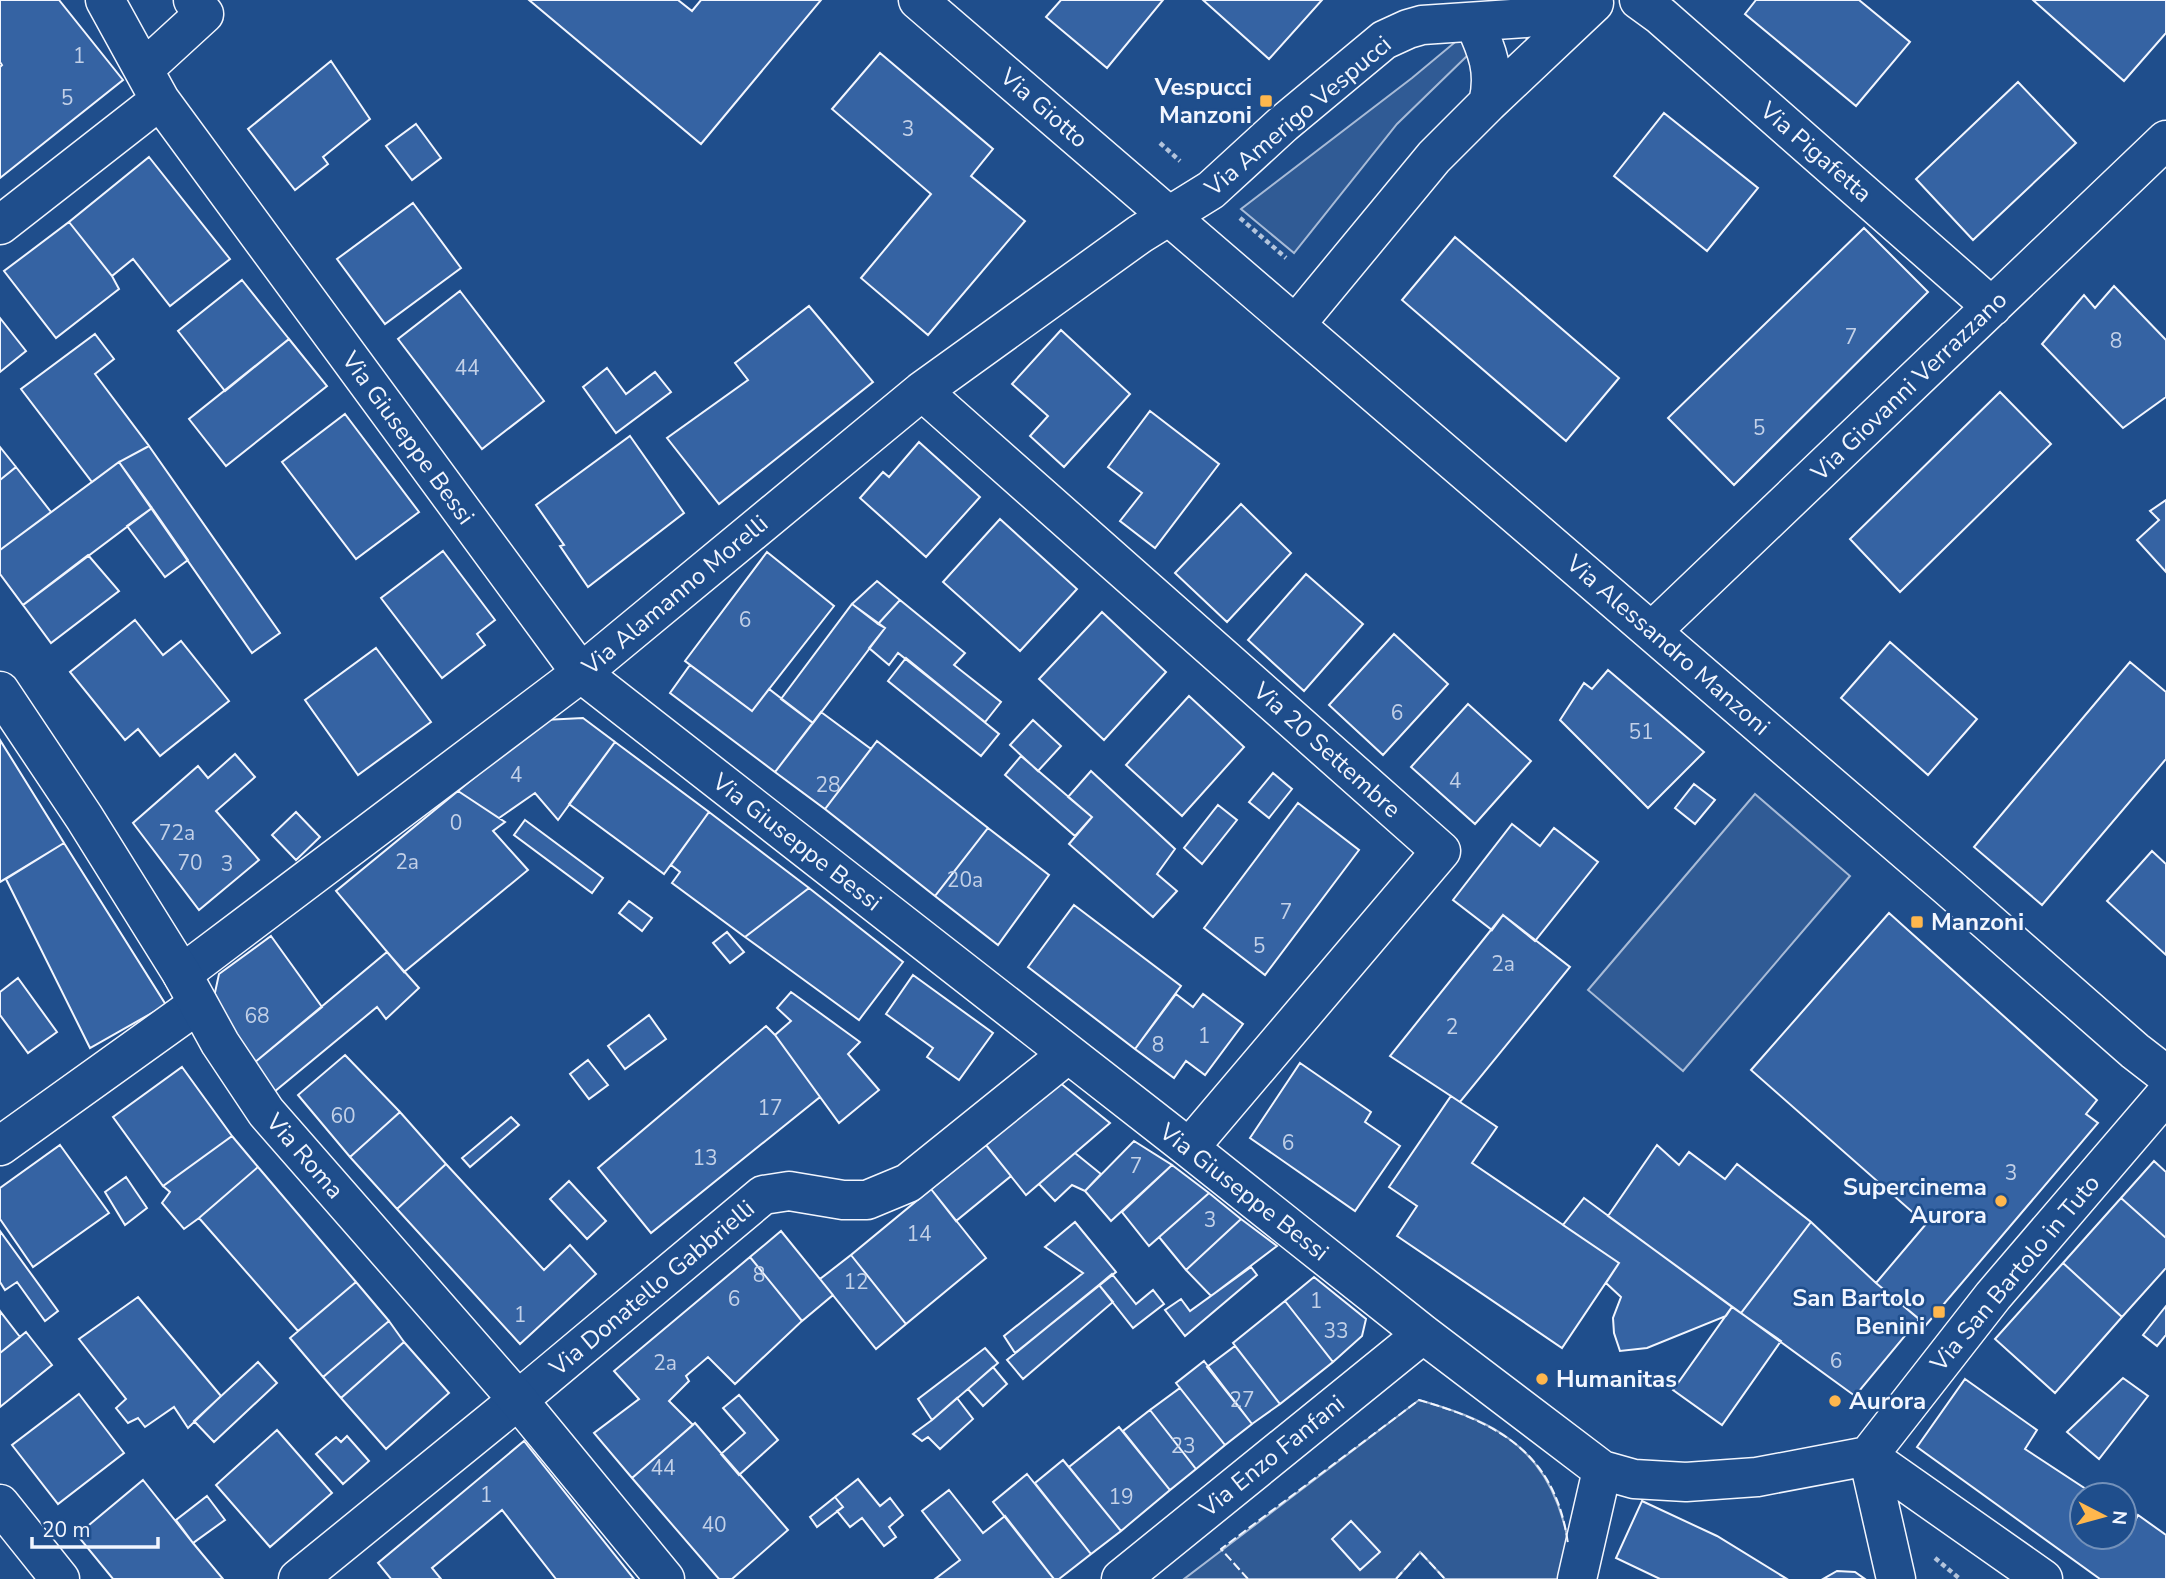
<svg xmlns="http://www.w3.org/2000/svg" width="2166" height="1579" viewBox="0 0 2166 1579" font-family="'Nunito Sans',sans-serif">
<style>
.green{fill:#305b95;stroke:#a8bbd7;stroke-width:2}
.building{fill:#3563a3;stroke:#f2f6ff;stroke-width:2}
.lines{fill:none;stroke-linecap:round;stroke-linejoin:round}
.street-casing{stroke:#f2f6ff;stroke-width:41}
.secondary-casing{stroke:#f2f6ff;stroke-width:41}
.path{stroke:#b3c4dc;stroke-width:4.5;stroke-dasharray:5 3.5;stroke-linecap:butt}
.street{stroke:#1f4e8c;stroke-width:38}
.secondary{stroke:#1f4e8c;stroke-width:38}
.fence{stroke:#f2f6ff;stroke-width:2;stroke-dasharray:9 3.5;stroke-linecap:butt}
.poi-dot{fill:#ffb74d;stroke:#1f4e8c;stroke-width:2.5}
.labels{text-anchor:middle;stroke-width:5;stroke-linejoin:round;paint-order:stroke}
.number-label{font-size:21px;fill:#c3d1e8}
.poi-label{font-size:24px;font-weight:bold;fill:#f2f6ff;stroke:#1f4e8c;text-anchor:end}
.street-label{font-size:24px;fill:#f2f6ff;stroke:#1f4e8c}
</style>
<rect width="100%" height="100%" fill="#1f4e8c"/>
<path class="green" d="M1460,38L1468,55L1397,124L1294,253L1241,209L1412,78Z
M1755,794L1850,876L1683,1071L1588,990Z
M1419,1400C1482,1418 1534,1439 1558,1505C1562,1516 1566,1529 1568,1541C1569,1553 1566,1567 1565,1579H1445L1420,1552L1396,1579H1184Z"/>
<path class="building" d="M0,0H59L123,80L0,178V67L2,65L0,62Z
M529,0H678L692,11L701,0H821L701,144Z
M1061,0H1163L1107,68L1046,17Z
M1203,0H1322L1269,59Z
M1756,0H1859L1910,42L1856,106L1745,14Z
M2033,0H2166V33L2124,81Z
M880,53L993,149L971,176L1025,221L928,335L861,278L931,194L832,109Z
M331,61L370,119L323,157L328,164L295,190L248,129Z
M2018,82L2076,143L1973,240L1916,179Z
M1664,113L1758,188L1707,251L1614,176Z
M416,124L441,158L412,180L386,146Z
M149,157L230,259L170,306L133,259L112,276L69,222Z
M413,203L461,268L385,324L337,259Z
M69,222L112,276L119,289L56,338L4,271Z
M1864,228L1928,292L1734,485L1668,418Z
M1455,237L1619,378L1566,441L1402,300Z
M242,280L289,339L225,391L178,331Z
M2114,286L2166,340V397L2123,428L2042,344L2084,295L2095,308Z
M460,291L544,401L482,449L398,339Z
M809,306L873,382L719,504L667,438L748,380L735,363Z
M0,318L26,351L0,372Z
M1061,330L1130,394L1064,467L1030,436L1048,416L1012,384Z
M95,334L114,359L95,374L149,446L119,462L92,482L21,389Z
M289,339L327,386L226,466L189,419Z
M607,368L626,394L655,372L671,392L616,433L583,387Z
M2000,392L2051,444L1900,592L1850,539Z
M1150,411L1219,464L1155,548L1120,521L1142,493L1108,467Z
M345,414L419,512L356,559L282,462Z
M630,436L684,513L588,587L560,546L564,545L536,505Z
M919,442L980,497L926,557L860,498L883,472L889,477Z
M149,446L280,633L252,653L119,462Z
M0,447L16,467L0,480Z
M119,462L152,508L23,605L0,574V550Z
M16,467L51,512L0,550V480Z
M2166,500V572L2137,540L2159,520L2150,511Z
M1241,504L1291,553L1227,622L1175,573Z
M152,508L188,560L165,577L127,526Z
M1000,519L1077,589L1020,651L943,582Z
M443,551L495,620L477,634L485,645L442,678L381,598Z
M767,552L834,606L752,711L685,661Z
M88,555L119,591L51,643L23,605Z
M1306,574L1363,624L1304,691L1248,640Z
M877,581L900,600L878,624L852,604Z
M900,600L965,653L954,665L1001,702L985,722L898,653L889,665L869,648L885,628L878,624Z
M852,604L885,628L813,723L781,699Z
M1102,612L1166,672L1104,740L1039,679Z
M135,620L163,655L181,641L229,701L160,756L138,729L125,740L70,672Z
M1394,634L1448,684L1383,755L1329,705Z
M1890,642L1977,719L1928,775L1841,698Z
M376,648L431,722L358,775L305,700Z
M906,658L999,734L981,756L888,681Z
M2130,662L2166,692V759L2042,905L1974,847Z
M690,665L752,711L769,689L813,723L775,772L670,693Z
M1608,670L1704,752L1648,808L1560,720L1584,683L1592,689Z
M1189,696L1244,747L1182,816L1126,765Z
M1468,704L1531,761L1475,824L1411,767Z
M821,712L871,749L825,809L775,772Z
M583,718L615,742L558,820L535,793L499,818L458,791L544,720Z
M1033,720L1061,746L1038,771L1010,745Z
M0,740L64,843L0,882Z
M877,741L988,828L935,896L825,809Z
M615,742L709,812L664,874L569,804Z
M235,754L255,777L216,811L259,860L199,910L133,823L198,766L208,778Z
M1021,756L1092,817L1075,836L1005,775Z
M1091,771L1175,849L1157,874L1177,891L1153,917L1069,844L1092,817L1068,797Z
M1273,773L1292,789L1269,818L1249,802Z
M1694,784L1715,800L1695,824L1675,808Z
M458,791L505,822L493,831L528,870L404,972L336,891Z
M1298,803L1359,850L1265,975L1204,928Z
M1218,805L1237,820L1202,864L1184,848Z
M296,812L320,837L296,860L272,835Z
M709,812L809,888L745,937L672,883L680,872L671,865Z
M525,820L603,878L592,893L514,835Z
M1512,824L1540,846L1554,828L1598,862L1535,941L1503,915L1492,930L1453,900Z
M988,828L1049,875L998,945L935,896Z
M64,843L166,1005L90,1048L6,879Z
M2152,851L2166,864V955L2107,901Z
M809,888L903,962L859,1020L745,937Z
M629,901L652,918L642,931L619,913Z
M1074,905L1181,986L1135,1049L1028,967Z
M1889,913L2097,1100L2086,1114L2098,1123L1926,1325L1876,1283L1926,1224L1751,1070Z
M1503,915L1570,967L1460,1102L1390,1056Z
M727,932L744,952L730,963L713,943Z
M271,936L322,1007L254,1063L214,997L219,974Z
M387,952L419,988L386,1019L377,1007L274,1092L254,1063Z
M913,975L993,1033L959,1080L927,1057L933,1048L886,1014Z
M18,978L57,1032L28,1053L0,1015V992Z
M791,992L860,1042L848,1054L879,1090L839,1123L775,1035L791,1021L777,1008Z
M1176,994L1193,1007L1203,994L1243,1024L1205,1075L1186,1061L1174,1078L1135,1049Z
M649,1015L666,1039L625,1069L608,1046Z
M766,1026L775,1035L820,1097L651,1233L598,1168Z
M345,1055L400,1112L350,1157L298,1095Z
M588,1060L608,1085L589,1099L570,1074Z
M1300,1063L1371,1112L1365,1122L1400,1146L1355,1211L1250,1138Z
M182,1067L232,1136L163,1186L113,1117Z
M1059,1082L1110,1123L1026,1195L986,1145Z
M1451,1096L1497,1127L1472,1163L1619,1263L1562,1348L1397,1236L1417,1206L1389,1187Z
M400,1112L446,1164L397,1209L350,1157Z
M511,1117L519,1125L470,1167L462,1158Z
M232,1136L258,1167L199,1218L184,1229L162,1203L170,1192L163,1186Z
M1134,1141L1172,1165L1111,1221L1085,1191Z
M60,1145L109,1213L33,1267L0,1219V1188Z
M986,1145L1011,1176L956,1221L931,1189Z
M1657,1145L1679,1165L1689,1152L1725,1179L1737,1164L1811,1222L1741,1313L1608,1216Z
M1075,1153L1101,1174L1085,1191L1072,1185L1055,1201L1039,1184Z
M2154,1161L2166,1172V1238L2121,1198Z
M446,1164L544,1270L570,1245L596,1274L520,1344L397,1209Z
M1172,1165L1209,1193L1149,1246L1122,1212Z
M258,1167L356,1282L298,1331L199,1218Z
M126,1177L147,1208L125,1225L105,1192Z
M569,1181L606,1221L587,1239L550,1199Z
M931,1189L986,1258L906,1324L851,1255Z
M1209,1193L1241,1219L1186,1270L1159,1237Z
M1584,1198L1732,1307L1726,1316L1647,1348L1620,1351L1614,1333L1613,1318L1621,1297L1606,1283L1619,1263L1563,1225Z
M2121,1198L2166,1238V1268L2122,1317L2063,1263Z
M1241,1219L1277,1246L1211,1296L1186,1270Z
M1075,1222L1116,1272L1015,1353L1004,1336L1083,1273L1045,1247Z
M1811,1222L1876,1283L1919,1319L1855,1396L1741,1313Z
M0,1231L58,1311L45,1321L17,1282L5,1290L0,1282Z
M781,1231L833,1295L802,1321L750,1257Z
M851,1255L906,1324L876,1349L820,1279Z
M750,1257L802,1321L735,1384L708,1357L686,1376L689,1381L669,1401L693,1425L632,1478L594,1433L639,1399L614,1371Z
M2063,1263L2122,1317L2055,1393L1995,1339Z
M1251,1267L1257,1275L1185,1336L1165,1310L1181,1299L1190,1311Z
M1112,1274L1136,1304L1153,1290L1164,1304L1133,1328L1099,1285Z
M1314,1277L1366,1319L1362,1336L1333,1362L1285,1301Z
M356,1282L389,1321L323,1377L290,1338Z
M1099,1285L1113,1302L1023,1379L1007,1360Z
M138,1297L221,1396L188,1428L174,1407L145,1427L138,1418L128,1423L116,1408L126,1399L79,1339Z
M1285,1301L1333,1362L1280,1404L1233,1343Z
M2166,1306V1335L2157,1346L2143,1335Z
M1732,1307L1781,1341L1722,1425L1673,1390Z
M0,1311L20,1337L0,1353Z
M389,1321L404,1342L341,1398L323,1377Z
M26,1332L52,1365L0,1407V1353Z
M404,1342L449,1393L386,1449L341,1398Z
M1235,1346L1280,1404L1252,1424L1207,1367Z
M985,1348L998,1363L932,1420L918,1399Z
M1204,1361L1252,1424L1225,1445L1176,1383Z
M258,1362L277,1383L214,1442L194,1421Z
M993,1367L1007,1384L983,1406L968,1389Z
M2123,1378L2148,1396L2099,1459L2067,1432Z
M1965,1379L2037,1430L2025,1449L2095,1495H2082V1537H2124V1514L2135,1521L2138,1515L2166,1535V1579H2100L1917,1447Z
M1180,1388L1225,1445L1196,1469L1150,1410Z
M79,1394L124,1453L58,1504L12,1445Z
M739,1395L778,1440L739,1475L721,1454L745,1433L723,1408Z
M957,1398L973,1419L940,1449L928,1437L922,1441L913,1434L932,1420Z
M1150,1410L1196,1469L1170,1490L1123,1431Z
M695,1423L788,1530L732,1579H719L632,1478Z
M1119,1427L1170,1490L1121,1531L1069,1467Z
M277,1430L332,1493L270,1547L216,1485Z
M347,1436L369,1461L343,1484L316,1454L336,1437L341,1442Z
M524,1441L634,1579H556L502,1510L432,1568L441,1579H391L378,1563Z
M1063,1460L1121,1531L1091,1554L1035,1483Z
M1027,1474L1091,1554L1059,1579H1054L993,1502Z
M858,1479L880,1506L890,1498L903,1515L889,1527L896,1537L884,1546L862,1518L850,1527L837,1511L843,1507L835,1497Z
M143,1480L193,1543L223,1579H113L77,1535Z
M949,1490L983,1533L1005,1516L1054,1579H935L960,1560L922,1511Z
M207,1496L225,1520L193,1543L176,1520Z
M835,1497L843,1507L817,1527L810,1517Z
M1642,1501L1717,1536L1787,1579H1660L1616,1558Z
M1351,1521L1380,1552L1360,1570L1332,1539Z
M1837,1571L1855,1572L1865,1579H1823Z"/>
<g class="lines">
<defs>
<path id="street" d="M105,0L160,100L581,673L1189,1148L1423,1334L1602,1470L1634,1479L1686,1482L1757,1477L1868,1456
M918,0L1947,886L2135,1051L2166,1075
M1639,0L1661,16L1992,307
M1474,22C1487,50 1496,72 1488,103
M144,69L204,14L193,0
M0,225L160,100
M1296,324L1434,157L1488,103L1594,3
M922,391L1441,851L1189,1148
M1652,631L2166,140
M182,974L581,673L922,391L1140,234L1211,190L1283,124L1384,40L1408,29L1422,25L1526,18L1548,13L1581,0
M0,1146L198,1004
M1868,1456L1993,1296L2166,1094
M1868,1456L2043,1579
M1868,1456L1896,1579
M0,1504L60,1579
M298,1579L518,1400L763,1195L789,1191L843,1200H867L908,1183L1068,1054
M1121,1579L1423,1334
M1577,1579L1602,1470"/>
<path id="secondary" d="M0,691L84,817L182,974L220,1043L266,1112L518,1400L665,1579"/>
</defs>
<use href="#street" class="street-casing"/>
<use href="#secondary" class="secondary-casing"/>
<path class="path" d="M1160,143L1180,161
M1240,218L1286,258
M1935,1558L1960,1579"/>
<use href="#street" class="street"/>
<use href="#secondary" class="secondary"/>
<path class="fence" d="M1248,1579L1221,1549L1419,1400C1499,1423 1556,1454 1568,1544
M1396,1579L1420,1552L1445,1579"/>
</g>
<g class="poi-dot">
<rect x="1259" y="94" width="14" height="14" rx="3.5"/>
<rect x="1910" y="915" width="14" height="14" rx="3.5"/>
<circle cx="2001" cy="1201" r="7"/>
<rect x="1932" y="1305" width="14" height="14" rx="3.5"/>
<circle cx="1542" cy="1379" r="7"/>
<circle cx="1835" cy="1401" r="7"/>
</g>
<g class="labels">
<g class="number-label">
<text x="79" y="63">1</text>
<text x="67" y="105">5</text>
<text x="908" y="136">3</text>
<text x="1851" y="344">7</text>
<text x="2116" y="348">8</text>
<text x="467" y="375">44</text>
<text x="1759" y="435">5</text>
<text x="745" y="627">6</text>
<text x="1397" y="720">6</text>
<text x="1641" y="739">51</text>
<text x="516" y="782">4</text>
<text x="1455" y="788">4</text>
<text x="828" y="792">28</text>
<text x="456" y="830">0</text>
<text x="177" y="840">72a</text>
<text x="407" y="869">2a</text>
<text x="190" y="870">70</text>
<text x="227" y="871">3</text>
<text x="965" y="887">20a</text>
<text x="1286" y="919">7</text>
<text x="1259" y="953">5</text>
<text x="1503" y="971">2a</text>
<text x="257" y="1023">68</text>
<text x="1452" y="1034">2</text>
<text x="1204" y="1043">1</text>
<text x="1158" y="1052">8</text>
<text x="770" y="1115">17</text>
<text x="343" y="1123">60</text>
<text x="1288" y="1150">6</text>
<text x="705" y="1165">13</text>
<text x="1136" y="1173">7</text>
<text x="2011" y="1180">3</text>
<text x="1210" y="1227">3</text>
<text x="919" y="1241">14</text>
<text x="759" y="1282">8</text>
<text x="856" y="1289">12</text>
<text x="734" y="1306">6</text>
<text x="1316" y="1308">1</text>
<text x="520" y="1322">1</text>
<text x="1336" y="1338">33</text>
<text x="1836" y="1368">6</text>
<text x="665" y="1370">2a</text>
<text x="1242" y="1407">27</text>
<text x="1183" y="1453">23</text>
<text x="663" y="1475">44</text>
<text x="486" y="1502">1</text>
<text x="1121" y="1504">19</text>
<text x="714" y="1532">40</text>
</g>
<g class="poi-label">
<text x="1252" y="95">Vespucci<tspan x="1252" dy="28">Manzoni</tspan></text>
<text x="1931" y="930" text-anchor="start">Manzoni</text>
<text x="1987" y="1195">Supercinema<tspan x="1987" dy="28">Aurora</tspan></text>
<text x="1925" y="1306">San Bartolo<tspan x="1925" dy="28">Benini</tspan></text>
<text x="1556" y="1387" text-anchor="start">Humanitas</text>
<text x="1849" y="1409" text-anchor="start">Aurora</text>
</g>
<g class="street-label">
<text transform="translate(1044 108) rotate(41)" y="8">Via Giotto</text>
<text transform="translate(1298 116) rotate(-40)" y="8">Via Amerigo Vespucci</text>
<text transform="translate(1816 152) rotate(41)" y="8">Via Pigafetta</text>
<text transform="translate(1909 386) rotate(-44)" y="8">Via Giovanni Verrazzano</text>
<text transform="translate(408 438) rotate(54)" y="8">Via Giuseppe Bessi</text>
<text transform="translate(675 595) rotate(-40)" y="8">Via Alamanno Morelli</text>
<text transform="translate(1668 645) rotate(41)" y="8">Via Alessandro Manzoni</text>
<text transform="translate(1327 750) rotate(42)" y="8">Via 20 Settembre</text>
<text transform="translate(797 842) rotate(38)" y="8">Via Giuseppe Bessi</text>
<text transform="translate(305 1156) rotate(49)" y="8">Via Roma</text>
<text transform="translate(1244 1192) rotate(38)" y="8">Via Giuseppe Bessi</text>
<text transform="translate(2015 1273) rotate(-50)" y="8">Via San Bartolo in Tuto</text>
<text transform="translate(652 1288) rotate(-40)" y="8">Via Donatello Gabbrielli</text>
<text transform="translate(1272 1456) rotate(-39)" y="8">Via Enzo Fanfani</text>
</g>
</g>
<g transform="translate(2103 1516) rotate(96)"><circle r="33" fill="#1f4e8c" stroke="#7391ba" stroke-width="2"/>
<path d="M0-5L12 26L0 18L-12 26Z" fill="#ffb74d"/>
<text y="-10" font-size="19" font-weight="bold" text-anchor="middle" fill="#f2f6ff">N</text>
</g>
<path d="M32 1537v10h126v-10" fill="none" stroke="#f2f6ff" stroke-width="3.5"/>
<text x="42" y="1537" font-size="21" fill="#f2f6ff" stroke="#1f4e8c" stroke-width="5" paint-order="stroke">20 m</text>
</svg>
